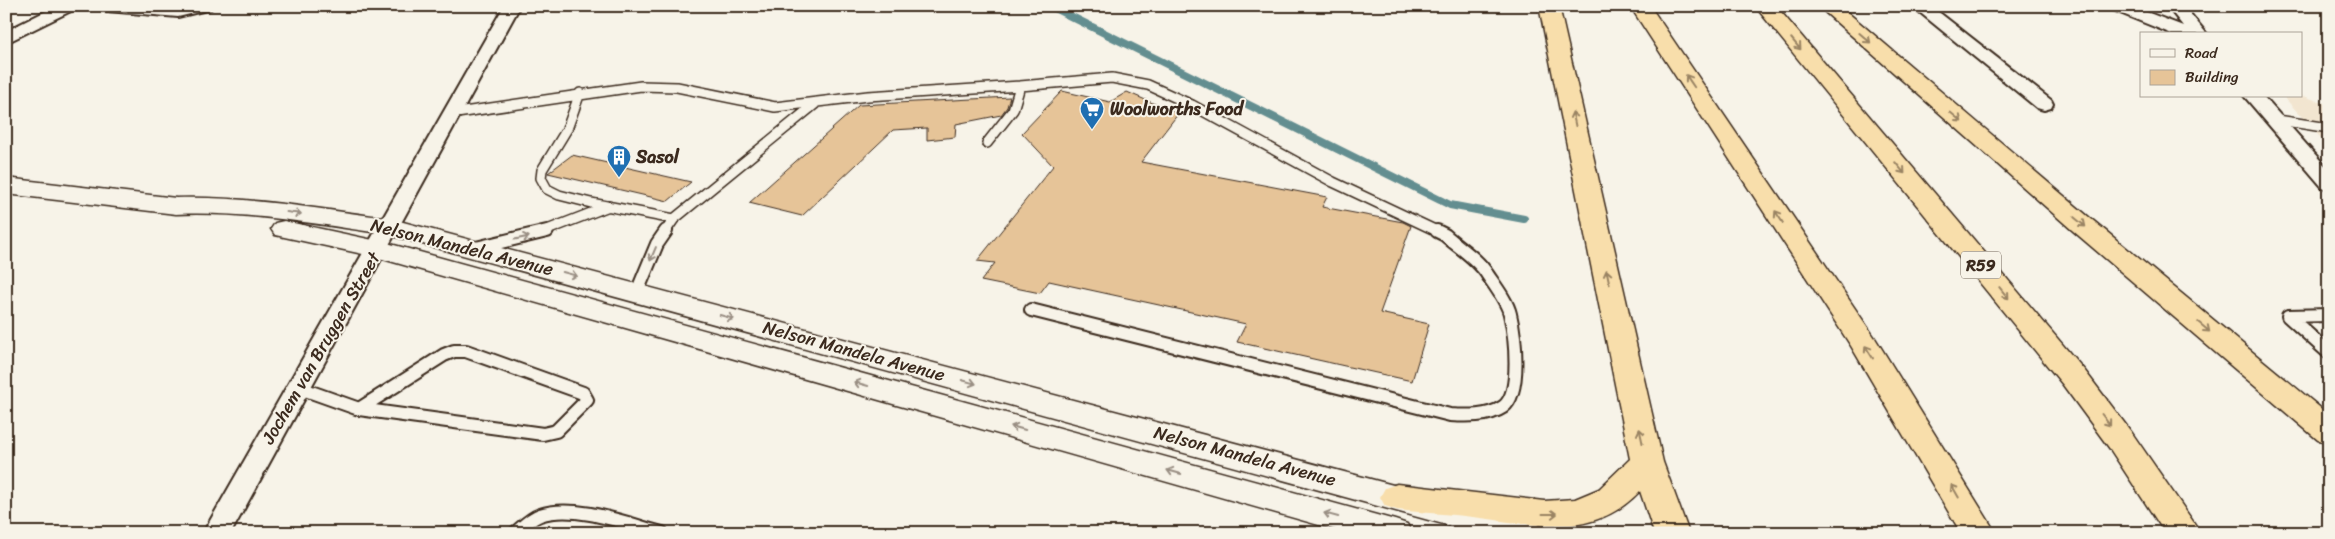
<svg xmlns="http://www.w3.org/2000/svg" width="2335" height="539" viewBox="0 0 2335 539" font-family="Sriracha,sans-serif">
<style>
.built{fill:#f2e5d0}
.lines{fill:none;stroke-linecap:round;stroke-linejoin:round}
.stream{stroke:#648e90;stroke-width:8}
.building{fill:#e6c498;stroke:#3b2a1e}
.lane-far1-casing{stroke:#3b2a1e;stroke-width:12}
.lane-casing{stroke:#3b2a1e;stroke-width:16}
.street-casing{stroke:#3b2a1e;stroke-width:4}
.secondary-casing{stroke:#3b2a1e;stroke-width:3}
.highway-casing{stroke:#3b2a1e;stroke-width:3}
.lane-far1{stroke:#f7f3e8;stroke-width:9}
.lane{stroke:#f7f3e8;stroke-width:12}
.street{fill:#f7f3e8;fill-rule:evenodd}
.secondary{fill:#f7f3e8;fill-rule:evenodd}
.highway{fill:#f8deab;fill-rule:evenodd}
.oneway{stroke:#9a8464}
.oneway2{stroke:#998e83}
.labels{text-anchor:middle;stroke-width:4;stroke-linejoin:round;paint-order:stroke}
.shield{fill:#f7f3e8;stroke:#73665b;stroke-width:1}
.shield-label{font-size:16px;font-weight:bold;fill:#3b2a1e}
.poi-label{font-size:18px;font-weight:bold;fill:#3b2a1e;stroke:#f7f3e8;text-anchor:start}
.street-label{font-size:18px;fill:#3b2a1e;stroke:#f7f3e8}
</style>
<rect width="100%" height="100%" fill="#f7f3e8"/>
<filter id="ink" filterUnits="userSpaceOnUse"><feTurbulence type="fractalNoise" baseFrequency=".02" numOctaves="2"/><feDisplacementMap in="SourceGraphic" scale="10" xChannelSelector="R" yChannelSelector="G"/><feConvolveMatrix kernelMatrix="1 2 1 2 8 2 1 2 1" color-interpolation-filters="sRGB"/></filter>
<g filter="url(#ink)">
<path class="built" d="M2301,95L2329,105V147L2283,96Z"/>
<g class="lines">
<path class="stream" d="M1050,6L1450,205L1524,219"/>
</g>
<path class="building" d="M1062,91L1110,102L1127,92L1178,114L1141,162L1327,197L1322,207L1403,222L1411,226L1380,313L1429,324L1412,381L1237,342L1246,324L1049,281L1040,293L981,281L995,263L977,261L1053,166L1022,133Z
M1010,97L1007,107L1001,115L956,124L955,137L927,140V128L893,130L802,216L749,203L859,105Z
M572,155L691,182L668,201L548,173Z"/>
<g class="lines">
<defs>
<path id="lane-far1" d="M1020,86L1112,78L1148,85L1192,105L1333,182L1439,232
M580,93L567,129L542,170L541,178L547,189L559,195L591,203L674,219
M450,114L641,86L677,87L775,107L868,96L1020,86L1013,110L987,143
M2272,119L2329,128
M542,232L609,206
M665,232L674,219L815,104"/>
<path id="lane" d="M476,248L547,231
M637,292L657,244L666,231
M1031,310L1450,415C1466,416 1488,417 1503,407C1522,393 1515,335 1510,314C1507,301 1495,286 1487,274C1478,259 1458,247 1445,235L1437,231
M2329,315L2288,316L2329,353
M454,351H466L583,393L587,400L556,431L543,434L359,409L444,355Z
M297,387L359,409
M515,533C522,527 531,518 540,515C574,503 628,524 662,533"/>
<path id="street" d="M56,6H77L75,9L6,43V31Z
M99,6H213L211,9L178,17L107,11L101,9Z
M504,6H520L231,533H203Z
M1912,6H1931L2051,100L2053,104L2051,108L2044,110L2037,108Z
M2108,6H2131L2183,26L2167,6H2184L2207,34H2172L2110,9Z
M2244,96H2263L2329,170V189L2322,187Z"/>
<path id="secondary" d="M6,178L176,198C247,196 318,209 388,218L1525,520L1537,524L1542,533H1476L386,234C317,224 246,211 176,214L6,194Z
M284,221L387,243L1395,520L1407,524L1412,533H1347L372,256L275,235L271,229L275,223Z"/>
<path id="highway" d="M1539,6H1559L1663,462L1689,533H1654L1640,491C1595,539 1540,526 1481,518C1453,514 1425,513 1397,510L1385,506L1380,497L1385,488L1397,484L1544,501L1575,499L1599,489L1630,459Z
M1630,6H1650L1875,338L1996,533H1961L1851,346Z
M1755,6H1776L2085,371L2132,433L2201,533H2165L2110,449L2063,385Z
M1818,6H1840L2090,218L2329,415V443L2318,440L2072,230Z"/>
</defs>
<use href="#lane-far1" class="lane-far1-casing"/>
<use href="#lane" class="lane-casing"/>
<use href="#street" class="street-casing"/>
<use href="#secondary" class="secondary-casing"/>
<use href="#highway" class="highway-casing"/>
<use href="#lane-far1" class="lane-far1"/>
<use href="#lane" class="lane"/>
<use href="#street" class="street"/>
<use href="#secondary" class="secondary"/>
<use href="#highway" class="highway"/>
</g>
<defs><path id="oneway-shaft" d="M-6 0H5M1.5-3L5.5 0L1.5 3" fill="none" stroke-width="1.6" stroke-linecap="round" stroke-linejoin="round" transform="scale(1.25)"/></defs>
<g class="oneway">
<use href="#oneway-shaft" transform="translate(1865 38) rotate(41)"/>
<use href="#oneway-shaft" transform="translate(1796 44) rotate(50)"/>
<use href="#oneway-shaft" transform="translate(1690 81) rotate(-124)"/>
<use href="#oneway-shaft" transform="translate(1956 117) rotate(40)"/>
<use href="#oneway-shaft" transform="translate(1574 119) rotate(-102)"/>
<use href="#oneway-shaft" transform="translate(1900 168) rotate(50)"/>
<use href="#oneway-shaft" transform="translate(1779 217) rotate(-123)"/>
<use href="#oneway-shaft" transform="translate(2080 222) rotate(40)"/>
<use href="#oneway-shaft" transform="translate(1608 277) rotate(-102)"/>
<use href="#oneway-shaft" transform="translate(2004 293) rotate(51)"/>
<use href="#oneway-shaft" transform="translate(2204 327) rotate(40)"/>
<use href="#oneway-shaft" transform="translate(1869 352) rotate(-122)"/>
<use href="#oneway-shaft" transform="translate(2106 420) rotate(53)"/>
<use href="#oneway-shaft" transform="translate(1641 436) rotate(-102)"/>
<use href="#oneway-shaft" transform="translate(1955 491) rotate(-120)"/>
<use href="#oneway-shaft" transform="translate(1550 514)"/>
</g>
<g class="oneway2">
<use href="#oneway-shaft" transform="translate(294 213) rotate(7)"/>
<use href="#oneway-shaft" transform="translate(522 238) rotate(-12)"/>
<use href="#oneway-shaft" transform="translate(653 254) rotate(113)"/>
<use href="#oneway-shaft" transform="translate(570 274) rotate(15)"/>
<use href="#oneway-shaft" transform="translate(727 317) rotate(15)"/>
<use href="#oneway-shaft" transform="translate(969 382) rotate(15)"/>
<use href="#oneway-shaft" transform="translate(861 384) rotate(-164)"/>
<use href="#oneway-shaft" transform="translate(1018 428) rotate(-164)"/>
<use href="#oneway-shaft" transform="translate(1174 472) rotate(-164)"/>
<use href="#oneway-shaft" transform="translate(1331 515) rotate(-165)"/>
</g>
</g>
<defs>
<symbol id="supermarket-pin" viewBox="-11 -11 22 30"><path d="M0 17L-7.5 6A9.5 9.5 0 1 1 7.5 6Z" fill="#1f6fb2" stroke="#f7f3e8"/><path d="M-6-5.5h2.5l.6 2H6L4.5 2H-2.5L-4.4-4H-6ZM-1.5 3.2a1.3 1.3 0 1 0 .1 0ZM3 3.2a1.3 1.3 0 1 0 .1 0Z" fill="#fff"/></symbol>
<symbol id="building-pin" viewBox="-11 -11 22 30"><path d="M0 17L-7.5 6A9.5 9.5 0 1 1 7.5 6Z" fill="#1f6fb2" stroke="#f7f3e8"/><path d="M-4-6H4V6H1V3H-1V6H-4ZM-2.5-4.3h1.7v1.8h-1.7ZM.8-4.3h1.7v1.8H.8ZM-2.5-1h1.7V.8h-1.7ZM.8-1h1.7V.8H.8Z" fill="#fff"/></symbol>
</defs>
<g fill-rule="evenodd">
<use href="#supermarket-pin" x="1078" y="95" width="28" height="38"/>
<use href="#building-pin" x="605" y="143" width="28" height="38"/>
</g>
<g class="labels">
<rect class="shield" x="1961" y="251.5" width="40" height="27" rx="4"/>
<g class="shield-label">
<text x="1981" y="271">R59</text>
</g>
<g class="poi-label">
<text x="1110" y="115">Woolworths Food</text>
<text x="636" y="163">Sasol</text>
</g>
<g class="street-label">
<text transform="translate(462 247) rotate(14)" y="6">Nelson Mandela Avenue</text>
<text transform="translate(321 348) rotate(-60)" y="6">Jochem van Bruggen Street</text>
<text transform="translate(854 351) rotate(15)" y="6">Nelson Mandela Avenue</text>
<text transform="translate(1245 456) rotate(15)" y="6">Nelson Mandela Avenue</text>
</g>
</g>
<rect width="2335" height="539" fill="none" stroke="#f7f3e8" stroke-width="25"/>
<rect x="12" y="12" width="2310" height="514" fill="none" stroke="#3b2a1e" stroke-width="2" filter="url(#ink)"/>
<rect x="2140" y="32" width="162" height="65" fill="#f7f3e8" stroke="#aca397"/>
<rect x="2150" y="49" width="25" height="8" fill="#f7f3e8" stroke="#aca397"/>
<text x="2185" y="58" font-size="15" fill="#3b2a1e">Road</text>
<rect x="2150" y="70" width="25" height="15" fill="#e6c498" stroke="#aca397"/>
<text x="2185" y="82" font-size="15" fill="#3b2a1e">Building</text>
</svg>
